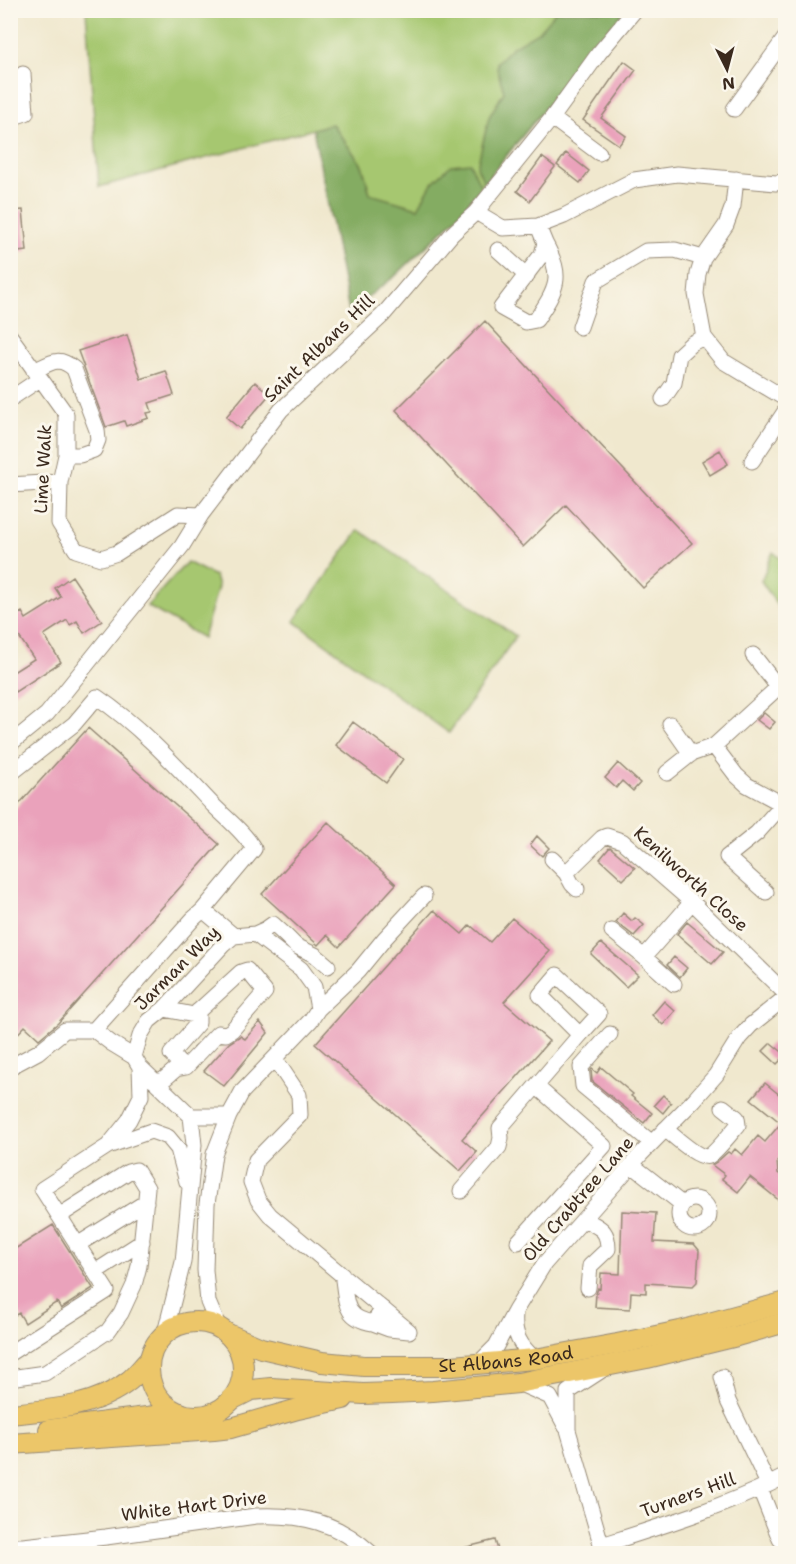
<svg xmlns="http://www.w3.org/2000/svg" width="796" height="1564" viewBox="0 0 796 1564" font-family="'Shantell Sans',sans-serif">
<style>
.green{fill:#a6c76f;stroke:#707846;stroke-width:1.5}
.forest{fill:#84ac62;stroke:#606b40;stroke-width:1.5}
.building{fill:#eaa2bb}
.lines{fill:none;stroke-linecap:round;stroke-linejoin:round}
.minor-casing{stroke:#968976;stroke-width:17}
.major-casing{stroke:#968976;stroke-width:22}
.minor{stroke:#fff;stroke-width:15}
.major{stroke:#ecc669;stroke-width:20}
.labels{text-anchor:middle;stroke-width:6;stroke-linejoin:round;paint-order:stroke}
.street-label{font-size:18px;fill:#3b2a1e;stroke:#fbf7ec}
</style>
<rect width="100%" height="100%" fill="#fbf7ec"/>
<filter id="ink" filterUnits="userSpaceOnUse"><feTurbulence type="fractalNoise" baseFrequency=".0167" numOctaves="2"/><feDisplacementMap in="SourceGraphic" scale="12" xChannelSelector="R" yChannelSelector="G"/><feConvolveMatrix kernelMatrix="1 2 1 2 8 2 1 2 1" color-interpolation-filters="sRGB"/></filter>
<filter id="wash" filterUnits="userSpaceOnUse"><feTurbulence type="fractalNoise" baseFrequency=".008" numOctaves="4" result="noise"/><feDisplacementMap in="SourceGraphic" scale="24" xChannelSelector="R" yChannelSelector="G"/><feGaussianBlur stdDeviation="1.35" result="paint"/><feColorMatrix in="noise" values="0 0 0 0 0 0 0 0 0 0 0 0 0 0 0 0 0 1.4 0 .05"/><feComposite in="paint" operator="in"/></filter>
<g filter="url(#wash)">
<rect width="100%" height="100%" fill="#f0e8ce"/>
<path class="green" d="M86,11H624L456,218L394,277L362,165L332,124L99,187Z
M359,530L516,636L449,733L294,621Z
M773,552L785,562V617L761,581Z
M187,562L215,576L218,587L203,638L147,606Z"/>
<path class="forest" d="M556,11H624L484,183L477,167L489,117L504,92L497,69V62L512,47L538,32Z
M332,124L362,165L370,194L418,208L432,183L451,165L470,163L481,187L456,218L394,277L349,311L313,129Z"/>
<g id="blocks">
<path class="building" d="M624,61L636,70L601,118L626,136L619,145L583,120Z
M566,153L589,171L580,183L557,165Z
M542,157L555,167L530,201L517,191Z
M23,210L27,251L17,252L12,211Z
M485,321L692,543L643,588L566,505L523,547L396,410Z
M127,335L141,379L166,371L174,395L149,403L152,412L147,413L149,418L126,426L124,421L106,427L78,351Z
M255,382L270,394L240,429L226,417Z
M720,450L728,464L710,475L702,461Z
M72,576L102,621L84,633L77,621L70,625L67,620L44,635L61,662L15,692L10,684V674L34,659L10,623V619L22,612L26,619L61,597L55,588Z
M764,713L775,722L769,729L757,720Z
M353,722L403,759L386,783L336,745Z
M88,728L219,844L58,1023L39,1039L25,1026L10,1042V814Z
M618,763L640,783L633,791L622,781L616,788L605,778Z
M328,822L396,884L339,947L327,935L318,945L262,894Z
M537,836L549,848L542,856L530,845Z
M610,847L635,868L623,880L600,859Z
M434,910L462,934L470,925L490,942L512,918L550,951L504,1002L549,1041L462,1139L477,1152L460,1171L315,1044Z
M623,913L632,921L635,918L644,925L634,936L616,922Z
M687,922L723,952L712,964L677,934Z
M601,943L638,975L626,987L591,954Z
M674,957L687,968L680,977L667,965Z
M664,1001L675,1011L663,1025L652,1015Z
M260,1022L268,1033L224,1086L204,1071L229,1043L240,1036L245,1039Z
M771,1043L786,1055L777,1064L763,1051Z
M601,1067L633,1094L631,1096L652,1113L644,1123L592,1081L591,1070L592,1069L597,1073Z
M765,1083L786,1100V1150L777,1161L778,1173L786,1179V1206L750,1177L738,1192L722,1179L725,1175L712,1165L718,1161L728,1152L731,1154L735,1149L742,1155L758,1136L765,1142L781,1123L751,1099Z
M663,1095L671,1103L663,1113L654,1105Z
M622,1211L656,1213L654,1242L694,1244L699,1250L697,1282L693,1286L646,1283V1293L631,1292L630,1309L595,1307L596,1294L598,1288L600,1289L601,1273L620,1274Z
M53,1225L93,1288L61,1309L57,1302L25,1323L19,1313L10,1318V1252Z
M495,1540L498,1550L483,1554H455V1550Z"/>
</g>
</g>
<g filter="url(#ink)">
<use href="#blocks" fill-opacity="0" stroke="#968976" stroke-width="1.5"/>
<g class="lines">
<defs>
<path id="minor" d="M734,109L786,37
M10,118L26,113L23,74
M552,118L599,153
M736,179L733,206L726,225L703,258L698,274L696,294L704,337L723,361L786,399
M476,212L503,228L538,226L564,216L634,180L677,174L776,183L786,181
M538,226L545,243L542,254L501,308L526,322L536,320C557,288 564,278 545,243
M498,250L527,276
M580,327L596,281L646,251L675,250L703,258
M10,336L66,414V455L60,482L59,523L76,550L101,558L117,553L178,514L201,515
M34,371C51,363 58,355 74,369L97,430L98,440L94,450L80,455H66
M10,399L40,379
M663,399L674,383L679,355L692,343L704,337
M752,461L786,410
M10,485L60,482
M753,655L778,687
M670,724L691,754
M10,744L47,714L182,546L201,515L281,410L383,315L452,234L476,212L552,118L599,53L635,10
M714,746L736,775L747,785L786,806
M667,773L691,754L714,746L786,680
M10,774L74,724L97,697C140,726 177,767 213,805C227,819 244,832 254,849L203,910L193,919L94,1030
M552,859L566,873
M577,889L572,884L566,873L602,838L607,836L622,841L692,902L786,994
M766,892L727,857L757,833L782,805
M203,910L234,936
M612,931L644,957L674,984
M255,934L266,929L273,924L284,934L296,946L315,955L328,966
M644,957L692,902
M318,1009L358,971L385,938L424,896
M610,1034L581,1067L583,1086L652,1143
M275,1059L299,1095L300,1115L256,1160L251,1182L258,1200L270,1215L409,1331
M10,1067L38,1052L65,1030H94L111,1043L134,1057
M186,1067L181,1065L171,1054L198,1023V1011
M154,1081H162L176,1069L186,1067L218,1033L226,1034L232,1030L265,992L247,970L241,972L194,1015L164,1009
M191,1116H229
M665,1129C674,1136 699,1160 709,1156C715,1153 732,1132 738,1125L737,1118L723,1107
M108,1146L129,1120L141,1096L140,1067
M632,1165L682,1204
M461,1191L499,1147L501,1138L500,1128L580,1035L540,995L557,975L599,1014L580,1035
M679 1214a15 15 0 1 1 30 0a15 15 0 1 1-30 0Z
M584,1219C600,1228 608,1229 608,1249L590,1266L588,1288
M518,1242L604,1146L536,1086
M77,1245L146,1202
M95,1272L142,1242
M342,1274C347,1300 342,1318 373,1323L383,1309
M515,1314C513,1334 520,1346 535,1359
M373,1323L389,1329L409,1331
M165,1333L183,1262L194,1145L191,1116L140,1067L134,1057L140,1036L149,1021L164,1009L223,945L234,936L255,934L301,969L314,987L318,1009L311,1020L242,1092L229,1116L214,1154L207,1204L205,1270L208,1302L219,1328
M10,1353L107,1291L42,1189L108,1146L151,1131L168,1137L178,1149L187,1182
M475,1365L482,1360L496,1346L515,1311L544,1264L641,1154L694,1100L716,1075L739,1038L751,1025L786,997
M722,1377L728,1401L768,1484
M10,1378L45,1373L108,1331L121,1313L134,1285L139,1266L147,1188L136,1170L128,1172L59,1216
M518,1383L550,1397L566,1427
M760,1489L780,1539L786,1544
M602,1545C665,1525 727,1506 786,1476
M10,1546H23L106,1537L256,1516C302,1514 338,1522 372,1554
M604,1554L568,1430V1392L605,1368"/>
<g id="major">
<circle cx="196" cy="1369" r="47"/>
<path id="s1" d="M226,1333L261,1348L322,1362L364,1366H452L535,1359L617,1344L680,1331L786,1302"/>
<path d="M231,1400L251,1390L271,1388L363,1394L392,1393L433,1391L518,1383L647,1358L737,1336L786,1322"/>
<path d="M10,1414C51,1410 97,1407 130,1380C137,1374 143,1366 149,1360"/>
<path d="M49,1430L114,1421L180,1413"/>
<path d="M10,1444L214,1430L231,1428L298,1409L343,1399"/>
</g>
</defs>
<use href="#minor" class="minor-casing"/>
<use href="#major" class="major-casing"/>
<use href="#minor" class="minor"/>
<use href="#major" class="major"/>
</g>
</g>
<g class="labels">
<g class="street-label">
<text transform="translate(319 348) rotate(-44)" y="6">Saint Albans Hill</text>
<text transform="translate(43 469) rotate(-87)" y="6">Lime Walk</text>
<text transform="translate(691 879) rotate(42)" y="6">Kenilworth Close</text>
<text transform="translate(177 968) rotate(-45)" y="6">Jarman Way</text>
<text transform="translate(578 1199) rotate(-49)" y="6">Old Crabtree Lane</text>
<text dy="6" stroke="none"><textPath href="#s1" startOffset="285">St Albans Road</textPath></text>
<text transform="translate(688 1495) rotate(-20)" y="6">Turners Hill</text>
<text transform="translate(194 1506) rotate(-7)" y="6">White Hart Drive</text>
</g>
</g>
<rect width="796" height="1564" fill="none" stroke="#fbf7ec" stroke-width="36"/>
<g transform="translate(727 69) rotate(174)" stroke="#fbf7ec" stroke-width="4.5" paint-order="stroke">
<path d="M0-4.5L10 22L0 15L-10 22Z" fill="#3b2a1e"/>
<text y="-9" font-size="16" font-weight="bold" text-anchor="middle" fill="#3b2a1e">N</text>
</g>
</svg>
